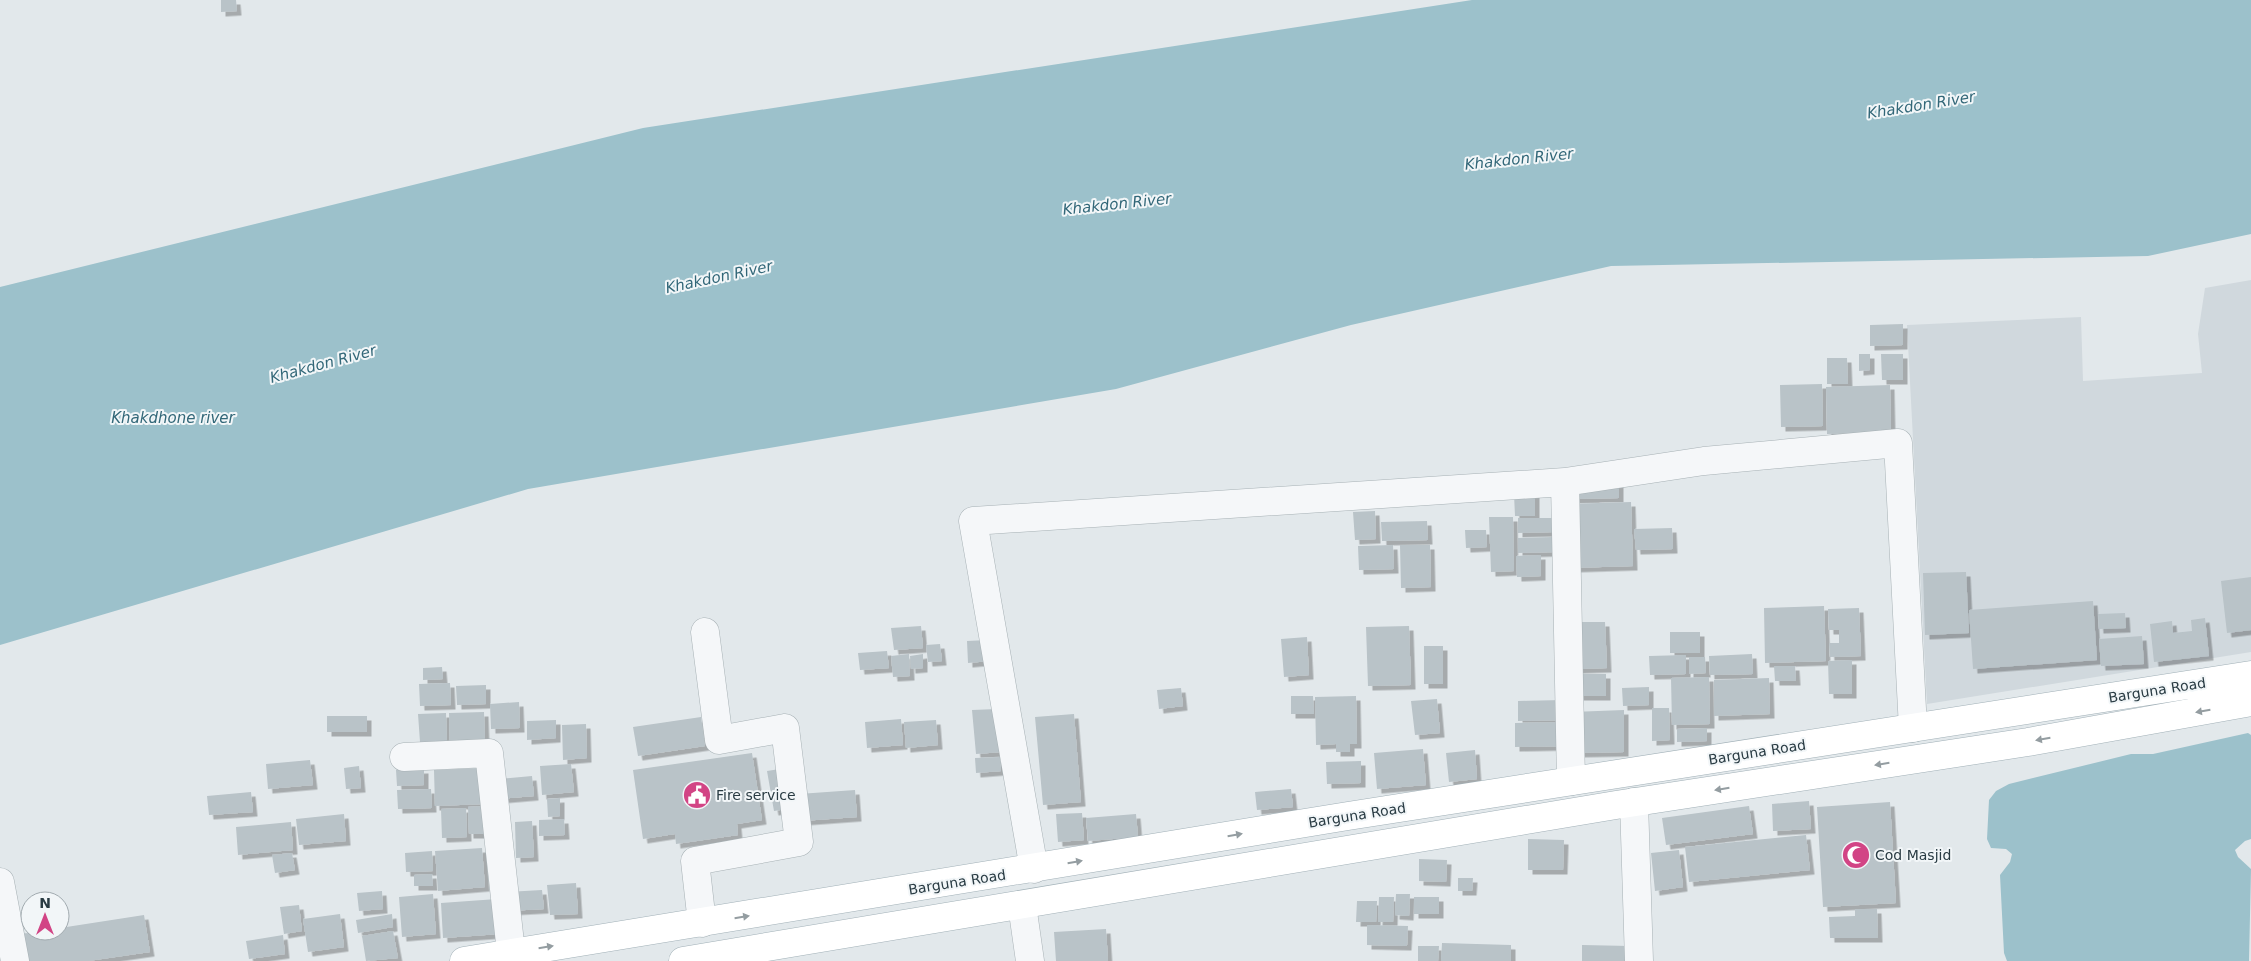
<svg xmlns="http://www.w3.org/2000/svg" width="2251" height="961" viewBox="0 0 2251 961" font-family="'DejaVu Sans',sans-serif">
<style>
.built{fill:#d0d8dd}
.water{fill:#9cc1cb}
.building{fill:#b9c3c8;filter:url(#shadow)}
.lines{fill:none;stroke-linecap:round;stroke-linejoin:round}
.minor-casing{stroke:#a7b1b5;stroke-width:29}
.major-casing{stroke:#a1b0b7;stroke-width:29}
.minor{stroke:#f5f7f9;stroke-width:28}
.major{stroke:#fff;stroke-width:28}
.oneway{fill:#949da1}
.labels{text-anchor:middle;stroke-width:4;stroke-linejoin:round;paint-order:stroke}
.street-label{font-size:14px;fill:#293b43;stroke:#f2f6f8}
.poi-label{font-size:14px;fill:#293b43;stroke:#f2f6f8;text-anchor:start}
.water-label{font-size:15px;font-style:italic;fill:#326778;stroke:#f2f6f8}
</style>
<defs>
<filter id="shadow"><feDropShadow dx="4.5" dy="4.5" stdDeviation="0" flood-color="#0004"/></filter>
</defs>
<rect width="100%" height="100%" fill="#e2e8eb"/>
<path class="built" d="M2251,280V652L1927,704L1907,325L2081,317L2083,381L2202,373L2198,334L2205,288Z"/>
<path class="water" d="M1472,0H2251V234L2148,256L1611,266L1351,325L1116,389L528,489L0,645V287L643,128Z
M2248,733L2251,735V839L2245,841L2235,850L2238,857L2251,869L2249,961H2007L2004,953L2000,875L2010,862L2012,854L2006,849L1991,848L1987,839L1989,800L1996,791L2009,784L2131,754H2153Z"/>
<path class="building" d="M221,0H236L237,11L221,12Z
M1903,324V345L1870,346V325Z
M1859,354H1870V370L1859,371Z
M1881,354H1903V380H1882Z
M1827,358H1847L1848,384H1827Z
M1822,384L1823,426L1781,427L1780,385Z
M1890,385L1891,432L1827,434L1826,387Z
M1619,482V498L1573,499V484Z
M1535,493V516H1515L1514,494Z
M1631,502L1633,566L1570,568L1568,504Z
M1375,511L1376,539L1355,540L1353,512Z
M1489,517H1513L1514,571L1491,572Z
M1518,518H1552L1553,532L1518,533Z
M1427,521L1428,540L1382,541L1381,522Z
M1672,528L1673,549L1636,550L1634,529Z
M1465,530H1486L1487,547L1466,548Z
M1553,537L1554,552L1518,553V538Z
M1393,545L1394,569L1359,570L1358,546Z
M1400,545H1430L1431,587L1401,588Z
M1541,555V576L1517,577L1516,556Z
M1966,572L1969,633L1925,635L1923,573Z
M2251,577V630L2227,633L2221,581Z
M2093,601L2097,660L1973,669L1969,610Z
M1824,606L1826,661L1765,663L1764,608Z
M1859,608L1861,656L1830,657L1829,643H1839V630H1829L1828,609Z
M2125,613L2126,628L2099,629L2098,614Z
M2205,618L2209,656L2154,662L2150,624L2172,621L2173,633L2192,631L2191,620Z
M1575,622H1605L1607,668L1576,669Z
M921,626L923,648L894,650L891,628Z
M1409,626L1411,685L1368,686L1366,627Z
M1670,632H1700V653H1670Z
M2142,636L2144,664L2101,666L2099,639Z
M1307,637L1309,675L1284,677L1281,639Z
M988,640L989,661L968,663L967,641Z
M940,644L942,661L928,662L926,645Z
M1424,646H1443V684H1424Z
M887,651L889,668L860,670L858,653Z
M909,654L910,676L893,677L891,656Z
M923,654V668L911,669L910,656Z
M1752,654L1753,674L1710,675L1709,656Z
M1686,655V674L1650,675L1649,656Z
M1689,657H1705L1706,673L1689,674Z
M1852,660V694H1829L1828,661Z
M1774,666H1795L1796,681H1775Z
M442,667L443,679L423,680V668Z
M1576,674H1606V696H1576Z
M1709,677L1710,724L1672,725L1671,678Z
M1769,678L1770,714L1714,716V680Z
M450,683L451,705L420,706L419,684Z
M486,685V704L457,705L456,686Z
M1649,687V705L1623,706L1622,688Z
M1181,688L1183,706L1159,709L1157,690Z
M1291,696H1313L1314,714H1291Z
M1356,696L1357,744H1350V752H1336V744L1316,745L1315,697Z
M1437,699L1440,733L1415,735L1411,701Z
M1563,700L1564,720L1518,721V701Z
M519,702L520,728L491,729L490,704Z
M1652,708H1669L1670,740L1652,741Z
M997,709L1001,752L976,754L972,710Z
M1624,710V752L1573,753L1572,712Z
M484,712L485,743L450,745L449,713Z
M446,713L447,741L420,742L418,714Z
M1074,714L1081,802L1043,805L1035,717Z
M327,716H367V732H327Z
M701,717L705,746L638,756L633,727Z
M901,719L903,745L867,748L865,722Z
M556,720V738L527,740V721Z
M936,720L938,745L906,748L904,722Z
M1566,722L1567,746L1515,747V723Z
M586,724L587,758L563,760L562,725Z
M1707,728V741L1677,742V729Z
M1423,749L1426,785L1377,789L1374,753Z
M1475,750L1477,779L1449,782L1446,753Z
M752,753L762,820L737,824L738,835L676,844L675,834L643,839L633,770Z
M1000,757L1001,771L976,773L975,758Z
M310,760L313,785L268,789L266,764Z
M1361,761V783L1327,784L1326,762Z
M571,764L574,792L542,795L540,766Z
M359,766L361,788L346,789L344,768Z
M482,768L484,804L435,806L434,770Z
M786,768L793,808L774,811L767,771Z
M424,769V785L397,786L396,770Z
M532,776L534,796L500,799L499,779Z
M431,789L432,808L398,809L397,790Z
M1291,789L1293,807L1257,810L1255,792Z
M855,790L857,817L802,821L799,794Z
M251,792L253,812L209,815L207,796Z
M560,798V816L548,817L547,799Z
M1809,801L1811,829L1773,831L1772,804Z
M1890,802L1896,903L1823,907L1817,807Z
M483,806L484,834H469L468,807Z
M1749,806L1753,834L1666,845L1662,818Z
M466,808L467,837L442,838L441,809Z
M1082,813L1084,840L1058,842L1056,814Z
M344,814L346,841L299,845L296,819Z
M1136,814L1138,837L1088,841L1086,818Z
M564,819L565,835L539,836V820Z
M532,821L534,857L516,858L515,822Z
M291,822L293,850L238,855L236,827Z
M1806,835L1810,870L1689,882L1685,847Z
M1528,839L1564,840L1563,870H1528Z
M482,848L485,887L438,891L435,851Z
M1679,850L1683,887L1655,891L1651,853Z
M432,851L433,871L406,872L405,853Z
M292,853L295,870L275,873L272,855Z
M1419,859L1447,860L1446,882L1419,881Z
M432,874L433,886H414V875Z
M1458,878H1473L1472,891H1458Z
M576,883L578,914L550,915L547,885Z
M542,890L544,909L508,911L507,892Z
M382,891L383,909L359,911L357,893Z
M433,894L436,934L402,937L399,897Z
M1396,894H1410L1409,916L1395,915Z
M1379,897H1394L1393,922H1378Z
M1414,897H1439V914H1414Z
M497,899L500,934L443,938L441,903Z
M1357,901H1377L1376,922H1356Z
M299,905L302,931L284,934L280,907Z
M1855,909H1877L1878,938H1830L1829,917L1855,916Z
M340,914L344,947L308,952L303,919Z
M392,914L393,927L358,933L356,920Z
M144,915L150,952L88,961H18L14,934L60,931V928Z
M1367,925L1408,926L1407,946L1367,945Z
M1106,929L1108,961H1056L1054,932Z
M393,931L398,958L366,961L362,936Z
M283,935L285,954L249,959L246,941Z
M1442,943L1511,945V961H1441Z
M1582,945L1630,946V961H1582Z
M1418,946H1439L1438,961H1418Z"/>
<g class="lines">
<defs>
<path id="minor" d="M1565,482L1704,461L1898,443L1913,728
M404,757L489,753L511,952
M1634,802L1639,961
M1034,869L973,521L1565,482L1571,781
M0,882L15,961
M1022,905L1030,961
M702,923L695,861L799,842L785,728L719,740L705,632"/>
<path id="major" d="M464,961L1348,816L2251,675
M683,961L1616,805L2028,742L2251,702"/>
</defs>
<use href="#minor" class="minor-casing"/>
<use href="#major" class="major-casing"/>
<use href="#minor" class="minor"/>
<use href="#major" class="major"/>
</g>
<defs><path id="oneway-solid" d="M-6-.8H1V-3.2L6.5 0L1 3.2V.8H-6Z" transform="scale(1.25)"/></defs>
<g class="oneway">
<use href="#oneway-solid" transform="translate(2203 711) rotate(170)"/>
<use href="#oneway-solid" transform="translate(2043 739) rotate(170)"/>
<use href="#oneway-solid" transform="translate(1882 764) rotate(171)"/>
<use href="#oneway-solid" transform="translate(1722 789) rotate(171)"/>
<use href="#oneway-solid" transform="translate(1235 835) rotate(-10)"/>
<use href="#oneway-solid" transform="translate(1075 862) rotate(-10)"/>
<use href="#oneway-solid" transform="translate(742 917) rotate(-9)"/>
<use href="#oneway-solid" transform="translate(546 947) rotate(-9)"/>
</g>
<defs>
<symbol id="civic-disc" viewBox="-11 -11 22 22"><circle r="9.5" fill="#d24485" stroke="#f2f6f8"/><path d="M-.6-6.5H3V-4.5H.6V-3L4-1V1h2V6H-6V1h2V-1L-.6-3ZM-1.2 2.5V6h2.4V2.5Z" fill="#fff"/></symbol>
<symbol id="mosque-disc" viewBox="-11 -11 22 22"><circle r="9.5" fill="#d24485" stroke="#f2f6f8"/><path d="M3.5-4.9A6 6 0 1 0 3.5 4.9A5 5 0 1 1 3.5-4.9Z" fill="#fff"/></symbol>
</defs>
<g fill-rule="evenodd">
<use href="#civic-disc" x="681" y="779" width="32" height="32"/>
<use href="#mosque-disc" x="1840" y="839" width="32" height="32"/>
</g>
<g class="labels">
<g class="street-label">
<text transform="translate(2157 690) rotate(-9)" y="5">Barguna Road</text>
<text transform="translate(1757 752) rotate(-9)" y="5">Barguna Road</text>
<text transform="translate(1357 815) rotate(-9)" y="5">Barguna Road</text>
<text transform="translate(957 882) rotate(-9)" y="5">Barguna Road</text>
</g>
<g class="poi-label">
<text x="716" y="800">Fire service</text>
<text x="1875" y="860">Cod Masjid</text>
</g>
<g class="water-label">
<text transform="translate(1921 105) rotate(-9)" y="5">Khakdon River</text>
<text transform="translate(1519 159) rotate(-6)" y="5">Khakdon River</text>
<text transform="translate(1117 204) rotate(-6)" y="5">Khakdon River</text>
<text transform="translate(719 277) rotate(-12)" y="5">Khakdon River</text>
<text transform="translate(323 364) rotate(-15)" y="5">Khakdon River</text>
<text x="173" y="423">Khakdhone river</text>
</g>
</g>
<g transform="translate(45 916)"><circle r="24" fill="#f2f6f8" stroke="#a2abb0"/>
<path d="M0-4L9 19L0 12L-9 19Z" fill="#d24485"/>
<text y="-8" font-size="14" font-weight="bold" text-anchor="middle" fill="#293b43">N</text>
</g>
</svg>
